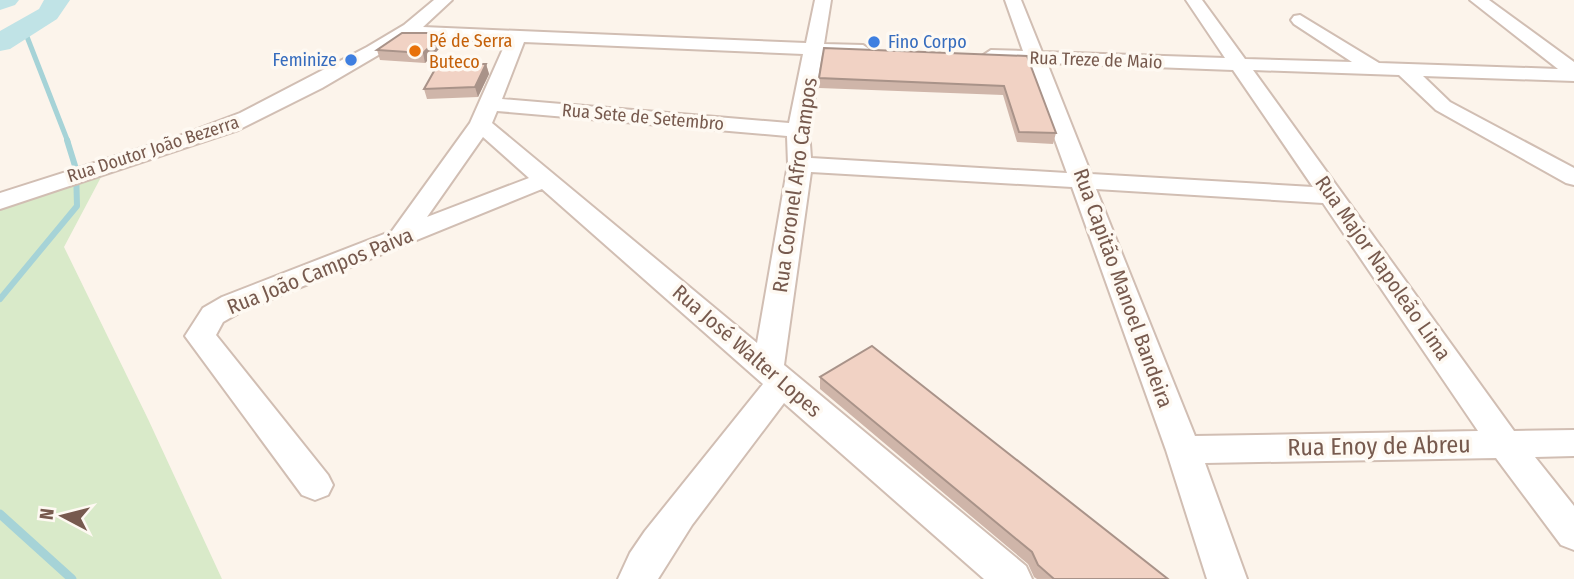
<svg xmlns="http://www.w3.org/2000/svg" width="1574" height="579" viewBox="0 0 1574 579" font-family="'Fira Sans Condensed',sans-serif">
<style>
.green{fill:#d9eac9}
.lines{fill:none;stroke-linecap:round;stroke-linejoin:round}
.stream-far2{stroke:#a6d3d7;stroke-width:5}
.stream-far1{stroke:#a6d3d7;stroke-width:6}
.stream{stroke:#a6d3d7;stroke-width:9}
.river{fill:#c0e3e6;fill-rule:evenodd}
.minor-casing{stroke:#d1beb3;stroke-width:4}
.minor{fill:#fff;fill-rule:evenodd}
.wall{fill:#cfb5a9}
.shaded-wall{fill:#a99389}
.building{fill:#f1d2c4;stroke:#a99389;stroke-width:2}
.shop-dot{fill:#3f7fe0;stroke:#fef9f2;stroke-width:2.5}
.food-dot{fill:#e8710a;stroke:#fef9f2;stroke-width:2.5}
.labels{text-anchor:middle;stroke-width:7;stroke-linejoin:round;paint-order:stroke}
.far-food-label{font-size:18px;fill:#c56008;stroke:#fef9f2;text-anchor:start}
.far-shop-label{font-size:18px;fill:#366cbe;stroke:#fef9f2;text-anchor:start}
.far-street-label{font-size:18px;fill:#775a4e;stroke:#fef9f2}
.street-label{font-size:21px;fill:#775a4e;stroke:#fef9f2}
.near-street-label{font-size:24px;fill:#775a4e;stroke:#fef9f2}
</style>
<rect width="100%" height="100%" fill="#fcf4eb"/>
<path class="green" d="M108,164L64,247L148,419L222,579H0V201Z"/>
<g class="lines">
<path class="stream-far2" d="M24,29L68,142"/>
<path class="stream-far1" d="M0,299L77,206L76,169L67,140"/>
<path class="stream" d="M0,514L72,579"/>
<path class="river" d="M0,0H19L15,5L0,10Z
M44,0H70L57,19L10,49L0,51V31L39,9Z"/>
<defs>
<path id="minor" d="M434,0H452L423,27L806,43L815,0H831L824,44L863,45L872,51L863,57L822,55L809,130L811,158L1067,173L1027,63L991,62L982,56L991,50L1023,51L1005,0H1021L1042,52L1225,58L1186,0H1202L1245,59L1352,62L1294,24L1291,20L1294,16L1300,15L1379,63L1558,69L1470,0H1489L1574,62V81L1423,76L1450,102L1574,168V185L1566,183L1436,110L1399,75L1253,70L1514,431L1574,430V456L1535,457L1574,506V550L1561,545L1496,458L1205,463L1247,579H1207L1166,450L1072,187L811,172L784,365L1026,566L1032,579H984L784,403L692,525L658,579H618L630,553L645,531L763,384L542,189L242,311L223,322L216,335L328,475L333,485L328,495L315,500L302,495L185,336L203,308L222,297L392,231L470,123L506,42L409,37L322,88L238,130L0,209V193L179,136L240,113L367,47L404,25ZM524,42L803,54L789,123L502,99ZM1047,63L1233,70L1313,187L1091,174ZM497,111L787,136L788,164L757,343L492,123ZM483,137L529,178L427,217ZM1096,189L1323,203L1478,431L1195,436Z"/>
</defs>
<use href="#minor" class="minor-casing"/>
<use href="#minor" class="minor"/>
</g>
<path class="wall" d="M444,33L446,42L425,63L380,60L377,50Z
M1027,56L1056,133L1053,144L1017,142L1003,95L819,88V78Z
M486,64L489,74L478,97L427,99L424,89Z
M820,377L1168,579H1037L1034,577L1028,564L820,389Z"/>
<path class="shaded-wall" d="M444,33L446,42L425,63L423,53Z
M486,64L489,74L478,97L475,87Z"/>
<path class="building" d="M402,33H444L423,53L377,50Z
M824,48L1027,56L1056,133L1019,132L1004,86L819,78Z
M438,64H486L475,87L424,89Z
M872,346L1168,579H1054L1038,565L1032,552L820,377Z"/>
<g class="shop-dot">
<circle cx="874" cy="42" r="7"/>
<circle cx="351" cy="60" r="7"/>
</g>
<circle class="food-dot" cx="415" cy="51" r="7"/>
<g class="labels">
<g class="far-food-label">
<text x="429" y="47">Pé de Serra<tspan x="429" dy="21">Buteco</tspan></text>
</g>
<g class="far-shop-label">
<text x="888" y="48">Fino Corpo</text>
<text x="337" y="66" text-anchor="end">Feminize</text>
</g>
<g class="far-street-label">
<text transform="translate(1096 60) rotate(2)" y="6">Rua Treze de Maio</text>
<text transform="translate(643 117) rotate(5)" y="6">Rua Sete de Setembro</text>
<text transform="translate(153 149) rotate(-18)" y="6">Rua Doutor João Bezerra</text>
</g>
<g class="street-label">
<text transform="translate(795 185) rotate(-82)" y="7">Rua Coronel Afro Campos</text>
<text transform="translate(1383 268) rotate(55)" y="7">Rua Major Napoleão Lima</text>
<text transform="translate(320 271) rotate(-22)" y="7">Rua João Campos Paiva</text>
<text transform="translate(1123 288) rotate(70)" y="7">Rua Capitão Manoel Bandeira</text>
<text transform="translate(747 351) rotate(41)" y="7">Rua José Walter Lopes</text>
</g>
<g class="near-street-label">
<text transform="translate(1379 446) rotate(-1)" y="8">Rua Enoy de Abreu</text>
</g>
</g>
<g transform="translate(63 516) rotate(277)" stroke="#fef9f2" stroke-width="5" paint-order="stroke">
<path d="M0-5L12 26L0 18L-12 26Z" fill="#775a4e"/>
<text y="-10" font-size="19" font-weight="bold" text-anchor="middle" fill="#775a4e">N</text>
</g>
</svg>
